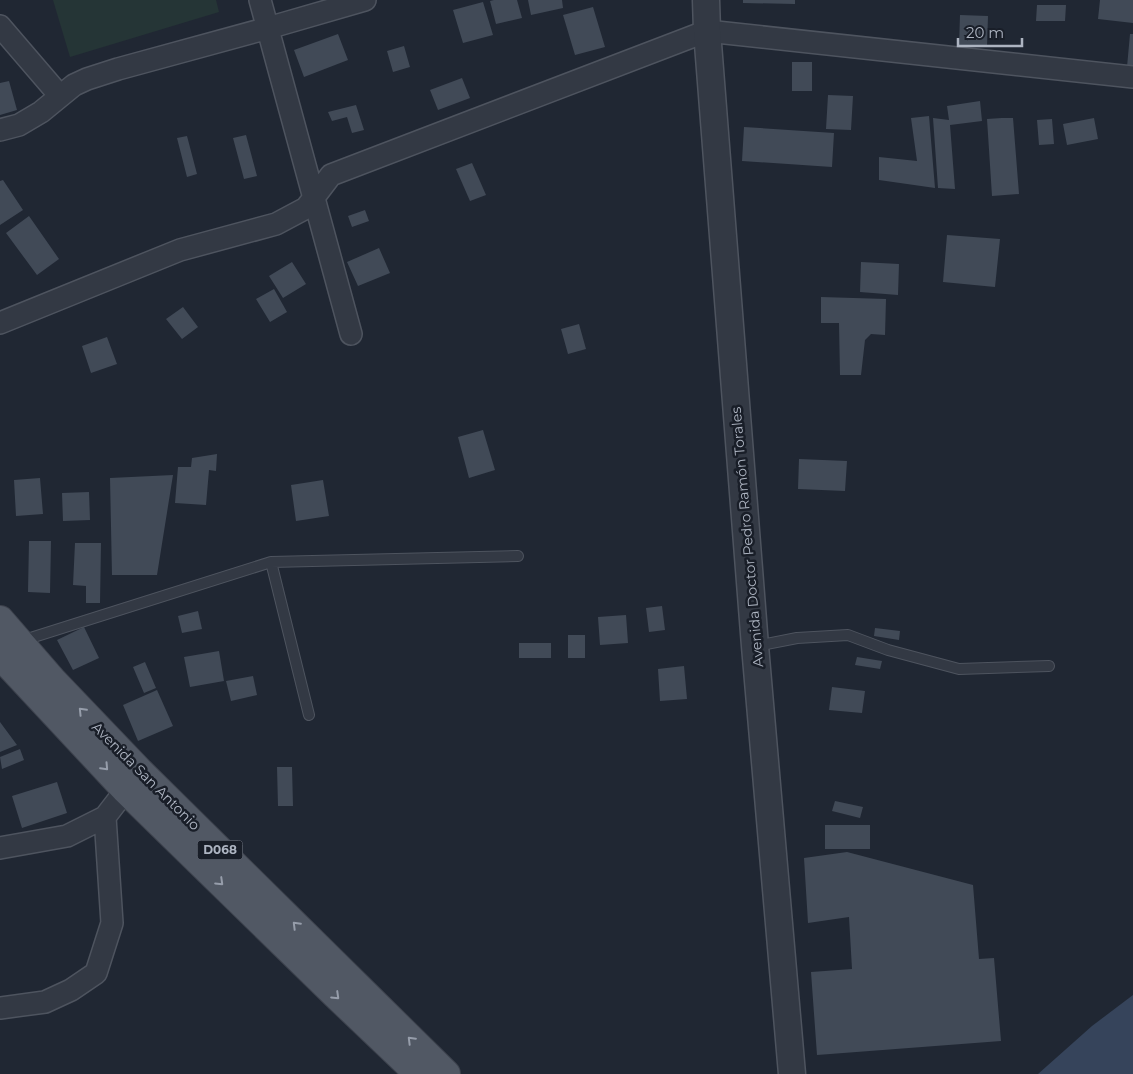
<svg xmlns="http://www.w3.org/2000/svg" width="1133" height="1074" viewBox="0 0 1133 1074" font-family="Montserrat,sans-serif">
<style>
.green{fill:#253536}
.water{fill:#36445b}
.building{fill:#414a57}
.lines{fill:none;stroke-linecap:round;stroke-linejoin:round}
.service-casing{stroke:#4e545f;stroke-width:12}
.minor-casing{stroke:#4e545f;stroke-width:24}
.tertiary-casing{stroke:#4e545f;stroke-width:29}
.primary-casing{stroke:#3d424d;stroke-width:30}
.service{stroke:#333944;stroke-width:10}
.minor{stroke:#333944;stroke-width:21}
.tertiary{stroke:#333944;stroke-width:26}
.primary{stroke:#515864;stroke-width:28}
.oneway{stroke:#969daa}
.labels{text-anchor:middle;stroke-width:5;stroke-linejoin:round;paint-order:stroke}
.shield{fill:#191e28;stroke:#818793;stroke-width:1}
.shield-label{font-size:12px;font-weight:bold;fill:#adb4c1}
.street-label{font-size:14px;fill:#adb4c1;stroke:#191e28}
</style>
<rect width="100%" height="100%" fill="#202733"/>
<path class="green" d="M53,0H216L219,12L70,57Z"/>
<path class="water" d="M1133,995V1074H1038L1092,1026Z"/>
<path class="building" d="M494,0H517L522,18L496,24L490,1Z
M528,0H562L563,8L531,15Z
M743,0H795V4L743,3Z
M1100,0H1133V23L1098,19Z
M483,2L493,35L463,43L453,10Z
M1037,5H1066L1065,21H1036Z
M593,7L605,47L575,55L563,15Z
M960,15L988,16L987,47L959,46Z
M338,34L348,60L304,77L294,50Z
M1130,34H1133V68L1127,67Z
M404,46L410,67L393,72L387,51Z
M792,62H812V91H792Z
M462,78L470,98L438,110L430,90Z
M9,81L17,110L0,115V83Z
M828,95L853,96L851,130L826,129Z
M980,101L982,121L950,125L955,189L938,188L933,118L949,120L947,106Z
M356,105L364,130L352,133L347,117L332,121L328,112Z
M929,116L935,188L879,180V157L917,161L911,118Z
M1002,118H1013L1019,194L992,196L987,119Z
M1094,118L1098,139L1067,145L1063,124Z
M1052,119L1054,144L1039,145L1037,120Z
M744,127L834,133L832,167L742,161Z
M246,135L257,176L244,179L233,138Z
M187,136L197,174L187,177L177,138Z
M472,163L486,195L470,201L456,169Z
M3,180L23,210L0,225V181Z
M365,210L369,221L352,227L348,216Z
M29,216L59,259L37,275L6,233Z
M947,235L1000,239L995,287L943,282Z
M379,248L390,273L358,286L347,262Z
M292,262L306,284L283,298L269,276Z
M861,262L899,264L898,295L860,292Z
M274,289L287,312L270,322L256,299Z
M821,297L886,299L885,335L871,334L865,340L861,375H840L839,323H821Z
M183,307L198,327L182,339L166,319Z
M579,324L586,349L568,354L561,329Z
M107,337L117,364L91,373L82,346Z
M483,430L495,470L469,478L458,437Z
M217,454L216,471L209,470L206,505L175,503L178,467H191L192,458Z
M799,459L847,461L845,491L798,489Z
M173,475L157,575H112L110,478Z
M40,478L43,514L16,516L14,480Z
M323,480L329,516L296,521L291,485Z
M89,492L90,520L63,521L62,493Z
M29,541H51L50,593L28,592Z
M75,543H101L100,603H86V586L73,585Z
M662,606L665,630L649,632L646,608Z
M198,611L202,629L182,633L178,616Z
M626,615L628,643L600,645L598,617Z
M84,627L99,658L73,670L57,640Z
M875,628L900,631L899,640L874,636Z
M568,635H585V658H568Z
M519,643H551V658H519Z
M219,651L224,681L190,687L184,657Z
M857,657L882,661L880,669L855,665Z
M145,662L156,688L144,693L133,667Z
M684,666L687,699L660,701L658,669Z
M253,676L257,695L231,701L226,681Z
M832,687L865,691L862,713L829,710Z
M157,690L173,726L138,741L123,705Z
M0,722L17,745L0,752Z
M20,749L24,760L2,769L0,757Z
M277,767H292L293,806H278Z
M57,782L67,813L22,828L12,796Z
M835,801L863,807L860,818L832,811Z
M825,825H870V849H825Z
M847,852L973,885L979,959L994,958L1001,1041L817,1055L811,972L852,969L849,917L808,923L804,858Z"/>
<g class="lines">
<defs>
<path id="service" d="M271,562L309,715
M21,641L271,562L518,556
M756,646L797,638L848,635L888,650L959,669L1049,666"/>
<path id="minor" d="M260,0L351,334
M0,26L60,96
M0,130L19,125L41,112L74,85L87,79L118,69L268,28L365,0
M0,323L180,250L276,224L306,208L331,175L707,31L1133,77
M0,848L67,836L105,817L135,778
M0,1008L45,1002L71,990L96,973L112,923L105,817"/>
<path id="tertiary" d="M706,0L707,31L755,646L792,1074"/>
<path id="primary" d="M0,620L52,680L140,772L446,1074
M0,655L125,789L335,994L419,1074"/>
</defs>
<use href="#service" class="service-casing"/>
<use href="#minor" class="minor-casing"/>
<use href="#tertiary" class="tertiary-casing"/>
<use href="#primary" class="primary-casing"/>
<use href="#service" class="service"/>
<use href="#minor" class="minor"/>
<use href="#tertiary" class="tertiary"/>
<use href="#primary" class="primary"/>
</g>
<defs><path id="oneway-chevron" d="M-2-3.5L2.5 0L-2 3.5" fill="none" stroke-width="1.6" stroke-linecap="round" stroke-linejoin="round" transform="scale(1.25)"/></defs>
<g class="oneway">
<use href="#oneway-chevron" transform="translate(82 711) rotate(-134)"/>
<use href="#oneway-chevron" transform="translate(105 767) rotate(47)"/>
<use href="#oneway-chevron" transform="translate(220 882) rotate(44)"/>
<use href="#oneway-chevron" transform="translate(296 925) rotate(-135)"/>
<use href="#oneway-chevron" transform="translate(336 996) rotate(44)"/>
<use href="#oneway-chevron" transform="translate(411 1040) rotate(-135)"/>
</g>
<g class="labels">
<rect class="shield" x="197.5" y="840.5" width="45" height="19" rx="4"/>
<g class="shield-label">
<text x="220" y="854">D068</text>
</g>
<g class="street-label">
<text transform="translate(747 537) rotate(-95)" y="5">Avenida Doctor Pedro Ramón Torales</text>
<text transform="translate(146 776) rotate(45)" y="5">Avenida San Antonio</text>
</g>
</g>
<path d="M958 38v8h64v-8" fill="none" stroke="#adb4c1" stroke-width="2.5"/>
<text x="966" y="38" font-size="15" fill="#adb4c1" stroke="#191e28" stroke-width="4" paint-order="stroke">20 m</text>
</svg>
